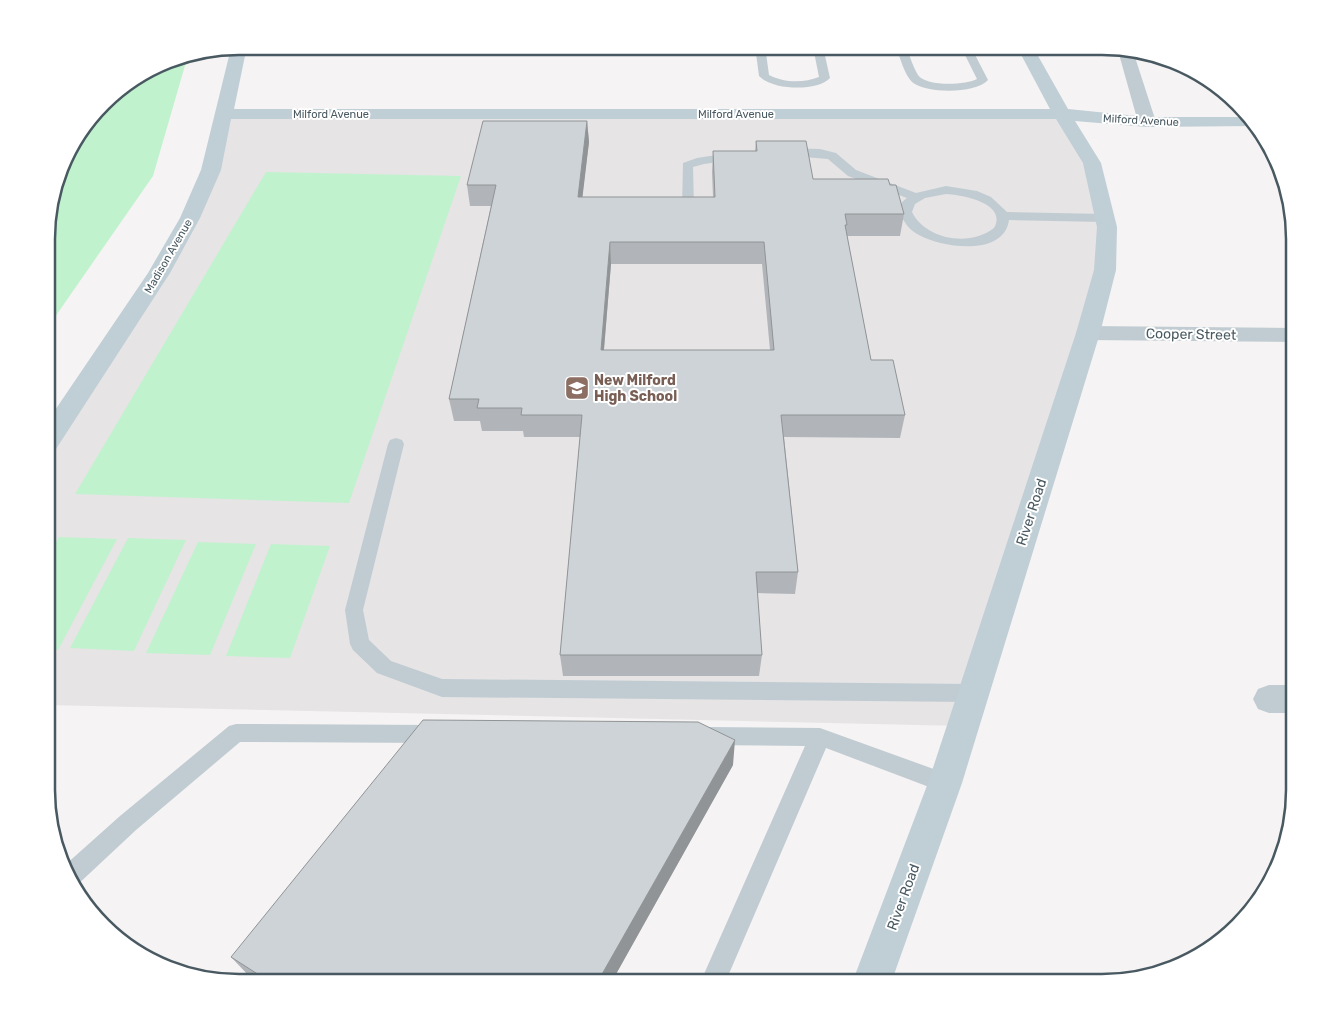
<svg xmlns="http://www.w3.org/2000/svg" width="1341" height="1029" viewBox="0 0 1341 1029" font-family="Rubik,sans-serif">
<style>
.education{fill:#e6e4e5}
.green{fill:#c1f2ce}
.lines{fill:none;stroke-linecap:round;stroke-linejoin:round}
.lane{fill:#c0ccd2;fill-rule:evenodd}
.street{fill:#c0ccd2;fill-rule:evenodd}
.secondary{fill:#c0ced6;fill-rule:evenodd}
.wall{fill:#b1b5b9;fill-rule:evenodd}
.shaded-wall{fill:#909496}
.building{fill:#ced3d7;stroke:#909496;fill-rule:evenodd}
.labels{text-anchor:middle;stroke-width:4;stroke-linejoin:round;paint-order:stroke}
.far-street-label{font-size:11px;fill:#495961;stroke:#fff}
.street-label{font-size:14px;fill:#495961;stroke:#fff}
.education-label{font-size:14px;font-weight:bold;fill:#785e54;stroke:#fff;text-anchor:start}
.rim{fill:none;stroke:#495961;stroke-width:2.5}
</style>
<rect width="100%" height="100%" fill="#f5f3f3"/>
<path class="education" d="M222,114H1062L1092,163L1107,227L963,726L47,705V443L190,218Z"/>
<path class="green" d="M188,55L153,176L48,327V213L72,143L112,94L177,57Z
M266,172L461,176L349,503L75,494Z
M59,537L117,539L58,650L47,649V557Z
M128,538L186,540L134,651L70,648Z
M198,542L256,544L210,655L146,653Z
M271,544L330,546L290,658L226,656Z"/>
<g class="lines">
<path class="lane" d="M755,46H765L769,75C784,83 804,83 819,77L813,47H823L830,78C817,92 772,90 759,76Z
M896,47H906C910,56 913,67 918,75C926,87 966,85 977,79L961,47H971L988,80C976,94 926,94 912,82C904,74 900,57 896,47Z
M784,148L820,149L836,153L856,170L916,193L946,186L977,191L991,197L1007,212L1105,214L1111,218L1105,222L1009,220C1004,257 942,248 919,235C909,230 904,222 899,212L902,202L907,198L848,176L828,159L780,155V149ZM946,194C962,195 1008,203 994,228C970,247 926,240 912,212L915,204L925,198Z
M736,152L742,156L740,159L704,164L693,167L694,208L688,212L683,211L682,208L683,163L697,158Z
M396,438L402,440L404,444L363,610L369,640L391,661L442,679L973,684L980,687L983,693L980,699L973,702L442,697L377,673L353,650L350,644L345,610L388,444L390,440Z
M236,724L434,725L441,727L444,734L441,741L434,743L240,742L136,830L75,887L66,876L64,866L120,816L229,726Z
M705,727L820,728L953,776L956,783L953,790L945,793L826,748L725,983H700L805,746L705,745L698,743L695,736L698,729Z"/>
<path class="street" d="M1117,47L1133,51L1156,122L1153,126H1141L1138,122Z
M1088,326L1295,328V342L1088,340L1080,338L1076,333L1080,328Z
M1269,685H1294V713H1269L1258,709L1253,699L1258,689Z"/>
<path class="secondary" d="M239,46H247L234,109H1050L1017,47H1033L1068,109L1147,117H1246L1254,126L1147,127L1075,121L1101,163L1117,227L1116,270L1100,333L962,783L891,983H852L928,783L1076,333L1094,270L1097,227L1083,163L1056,119H231L221,170L200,218L170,273L56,449L47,452V422L148,273L180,218L201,170L231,48Z"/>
</g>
<path class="wall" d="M587,121L589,142L582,197H713L712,172L713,151H755L756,141L813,179L890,185L904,214L900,236H847L871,360L905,415L900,438L784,437L798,572L795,594L757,593L762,655L759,676H563L560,655L580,437H524L523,431H482L480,421H454L449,399L491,206H470L467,185ZM611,264H762L770,350H604Z
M733,765L611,983L258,982L249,976L231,957Z"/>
<path class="shaded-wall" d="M587,121L589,142L580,218L578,197Z
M610,242L611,264L602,372L601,350Z
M735,740L733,765L611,983H597Z"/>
<path class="building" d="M483,121H587L578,197H715L713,151H757L756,141H806L813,179H888L890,185H896L904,214H845L847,225H845L871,360H893L905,415H781L798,572H756L762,655H560L582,415H521L522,408H477L479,399H449L496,185H467ZM610,242H764L774,350H601Z
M423,720L698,722L735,740L597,983L270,982L231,957Z"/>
<defs>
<symbol id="school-square" viewBox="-11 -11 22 22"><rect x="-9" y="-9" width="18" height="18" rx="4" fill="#8d6e63" stroke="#fff"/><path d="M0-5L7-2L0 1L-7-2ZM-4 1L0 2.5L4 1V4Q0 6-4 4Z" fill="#fff"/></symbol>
</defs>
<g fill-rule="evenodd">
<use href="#school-square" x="563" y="374" width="28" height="28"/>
</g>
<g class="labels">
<g class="far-street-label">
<text x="331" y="118">Milford Avenue</text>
<text x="736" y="118">Milford Avenue</text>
<text transform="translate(1141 120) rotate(3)" y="4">Milford Avenue</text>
<text transform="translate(168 256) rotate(-60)" y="4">Madison Avenue</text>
</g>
<g class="street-label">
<text transform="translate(1191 334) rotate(1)" y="5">Cooper Street</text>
<text transform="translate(1031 512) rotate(-72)" y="5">River Road</text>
<text transform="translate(903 897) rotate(-70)" y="5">River Road</text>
</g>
<g class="education-label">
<text x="594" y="385">New Milford<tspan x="594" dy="16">High School</tspan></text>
</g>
</g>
<path d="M0 0H1341V1029H0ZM239 55H1102A184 184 0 0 1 1286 239V790A184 184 0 0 1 1102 974H239A184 184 0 0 1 55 790V239A184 184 0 0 1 239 55Z" fill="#fff" fill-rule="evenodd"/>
<path class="rim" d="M239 55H1102A184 184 0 0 1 1286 239V790A184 184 0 0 1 1102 974H239A184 184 0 0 1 55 790V239A184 184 0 0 1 239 55Z"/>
</svg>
